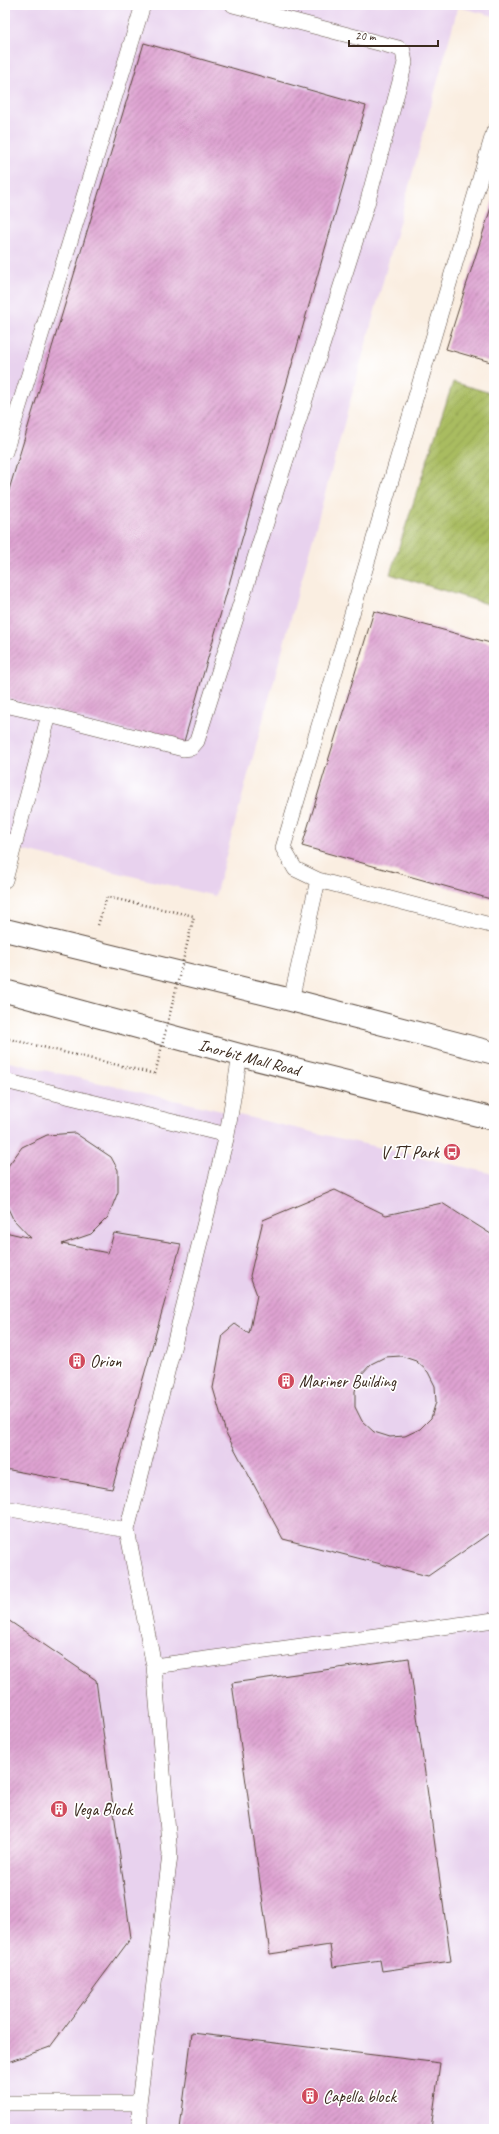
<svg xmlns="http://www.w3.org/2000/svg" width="499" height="2134" viewBox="0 0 499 2134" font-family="Caveat,sans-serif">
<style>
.built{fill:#e8d2ee}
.garden{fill:url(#garden-furrows);stroke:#72733f}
.building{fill:url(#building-hatch);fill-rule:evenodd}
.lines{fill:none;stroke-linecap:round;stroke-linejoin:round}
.lane-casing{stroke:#58473b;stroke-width:16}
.secondary-casing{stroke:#58473b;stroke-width:24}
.path{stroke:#58473b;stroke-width:2.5;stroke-dasharray:1 3;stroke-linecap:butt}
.lane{stroke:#fff;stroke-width:15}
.secondary{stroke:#fff;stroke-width:22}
.path-bridge{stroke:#58473b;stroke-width:2.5;stroke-dasharray:1 3;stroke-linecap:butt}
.labels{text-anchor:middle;stroke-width:3.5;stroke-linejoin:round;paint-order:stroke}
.street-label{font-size:17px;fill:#3b2a1e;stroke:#fff}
.poi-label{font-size:17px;fill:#3b2a1e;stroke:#fff;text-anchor:start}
</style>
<defs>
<pattern id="garden-furrows" width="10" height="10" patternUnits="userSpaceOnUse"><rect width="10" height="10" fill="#a9bc60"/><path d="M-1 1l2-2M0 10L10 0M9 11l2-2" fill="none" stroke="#8b994f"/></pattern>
<pattern id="building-hatch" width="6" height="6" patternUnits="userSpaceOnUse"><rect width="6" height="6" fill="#dea2d1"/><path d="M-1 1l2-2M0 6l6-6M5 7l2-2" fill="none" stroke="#b584a9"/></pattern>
</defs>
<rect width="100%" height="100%" fill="#fff"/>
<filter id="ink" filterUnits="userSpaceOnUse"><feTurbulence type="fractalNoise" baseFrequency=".025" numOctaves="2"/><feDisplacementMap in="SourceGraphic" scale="8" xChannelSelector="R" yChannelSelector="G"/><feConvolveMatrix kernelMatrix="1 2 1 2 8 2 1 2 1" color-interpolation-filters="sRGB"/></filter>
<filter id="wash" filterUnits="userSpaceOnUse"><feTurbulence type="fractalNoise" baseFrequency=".012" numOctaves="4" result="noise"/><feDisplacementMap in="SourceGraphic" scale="16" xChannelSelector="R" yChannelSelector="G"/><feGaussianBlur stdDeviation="0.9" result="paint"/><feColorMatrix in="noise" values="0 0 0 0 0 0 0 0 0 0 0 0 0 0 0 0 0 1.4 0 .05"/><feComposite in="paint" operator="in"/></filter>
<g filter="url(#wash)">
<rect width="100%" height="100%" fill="#faeee1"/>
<path class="built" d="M5,5H494V16L458,7L215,896L5,846Z
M5,1061L494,1174V2129H5Z"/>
<path class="garden" d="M453,382L494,394V606L390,574Z"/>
<g id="blocks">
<path class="building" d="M144,43L366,106L183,745L5,697V503Z
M494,198V363L446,349Z
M374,611L494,644V900L302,846Z
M75,1133L111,1157L118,1170V1192L108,1217L91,1234L62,1244L108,1253L114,1233L181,1244L112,1489L5,1469V1232L31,1238L13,1219L5,1202L8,1166L22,1147L47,1135Z
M335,1190L386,1215L442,1203L494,1236V1530L428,1576L283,1539L226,1433L213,1388L223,1334L235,1324L249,1334L257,1295L250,1276L263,1220ZM401,1356L416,1361L428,1372L435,1386L436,1402L431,1418L420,1429L405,1436L390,1437L374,1432L362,1421L355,1407V1391L360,1376L371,1364L385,1357Z
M5,1618L96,1680L131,1938L50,2047L5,2063Z
M409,1658L451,1961L382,1971L380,1960L333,1967L330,1945L270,1954L232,1683Z
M192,2033L440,2063L431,2129H180Z"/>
</g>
</g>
<g filter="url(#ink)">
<use href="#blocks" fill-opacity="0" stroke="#58473b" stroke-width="1"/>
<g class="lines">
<defs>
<path id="lane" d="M494,131L283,848L295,869L318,880L494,926
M5,452L143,5
M5,705L49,715
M5,880L49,715L183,749L191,748L197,741L367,204L405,63L403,51L398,48L233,5
M291,1000L318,880
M5,1081L227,1135
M5,1508L127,1530
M154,1666L494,1620
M5,2103H139L170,1855L154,1666L127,1530L227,1135L240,1055
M139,2103L140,2129"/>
<g id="secondary">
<path d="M5,930L291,1000L494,1053"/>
<path id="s1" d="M5,991L240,1055L494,1119"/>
</g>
</defs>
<use href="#lane" class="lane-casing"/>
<use href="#secondary" class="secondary-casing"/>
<path class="path" d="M98,925L107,897L194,916
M5,1038L155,1074"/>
<use href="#lane" class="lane"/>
<use href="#secondary" class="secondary"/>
<path class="path-bridge" d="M155,1074L194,916"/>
</g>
</g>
<defs>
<symbol id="bus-disc" viewBox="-11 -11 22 22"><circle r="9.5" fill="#d1495b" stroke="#fff"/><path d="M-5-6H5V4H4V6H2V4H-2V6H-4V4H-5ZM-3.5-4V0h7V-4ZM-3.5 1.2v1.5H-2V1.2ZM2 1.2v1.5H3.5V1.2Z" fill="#fff"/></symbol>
<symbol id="building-disc" viewBox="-11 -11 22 22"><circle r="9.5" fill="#d1495b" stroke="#fff"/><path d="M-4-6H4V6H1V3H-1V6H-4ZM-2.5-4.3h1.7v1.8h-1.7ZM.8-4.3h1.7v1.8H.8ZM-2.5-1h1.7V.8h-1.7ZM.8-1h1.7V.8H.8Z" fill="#fff"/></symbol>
</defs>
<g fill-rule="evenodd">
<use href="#bus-disc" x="442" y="1142" width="20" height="20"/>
<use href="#building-disc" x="67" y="1351" width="20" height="20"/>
<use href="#building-disc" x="276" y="1371" width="20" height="20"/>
<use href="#building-disc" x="49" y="1799" width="20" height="20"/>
<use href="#building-disc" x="300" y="2086" width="20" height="20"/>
</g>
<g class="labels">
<g class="street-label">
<text dy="6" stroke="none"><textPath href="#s1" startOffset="253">Inorbit Mall Road</textPath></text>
</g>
<g class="poi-label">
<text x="439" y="1158" text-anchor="end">V IT Park</text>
<text x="90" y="1367">Orion</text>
<text x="299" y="1387">Mariner Building</text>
<text x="72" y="1815">Vega Block</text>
<text x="323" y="2102">Capella block</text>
</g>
</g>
<rect width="499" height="2134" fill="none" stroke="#fff" stroke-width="20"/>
<path d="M349 40v6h89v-6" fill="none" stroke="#3b2a1e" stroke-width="2"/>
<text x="355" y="40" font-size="12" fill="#3b2a1e" stroke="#ffffff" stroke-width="3" paint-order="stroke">20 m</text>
</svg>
